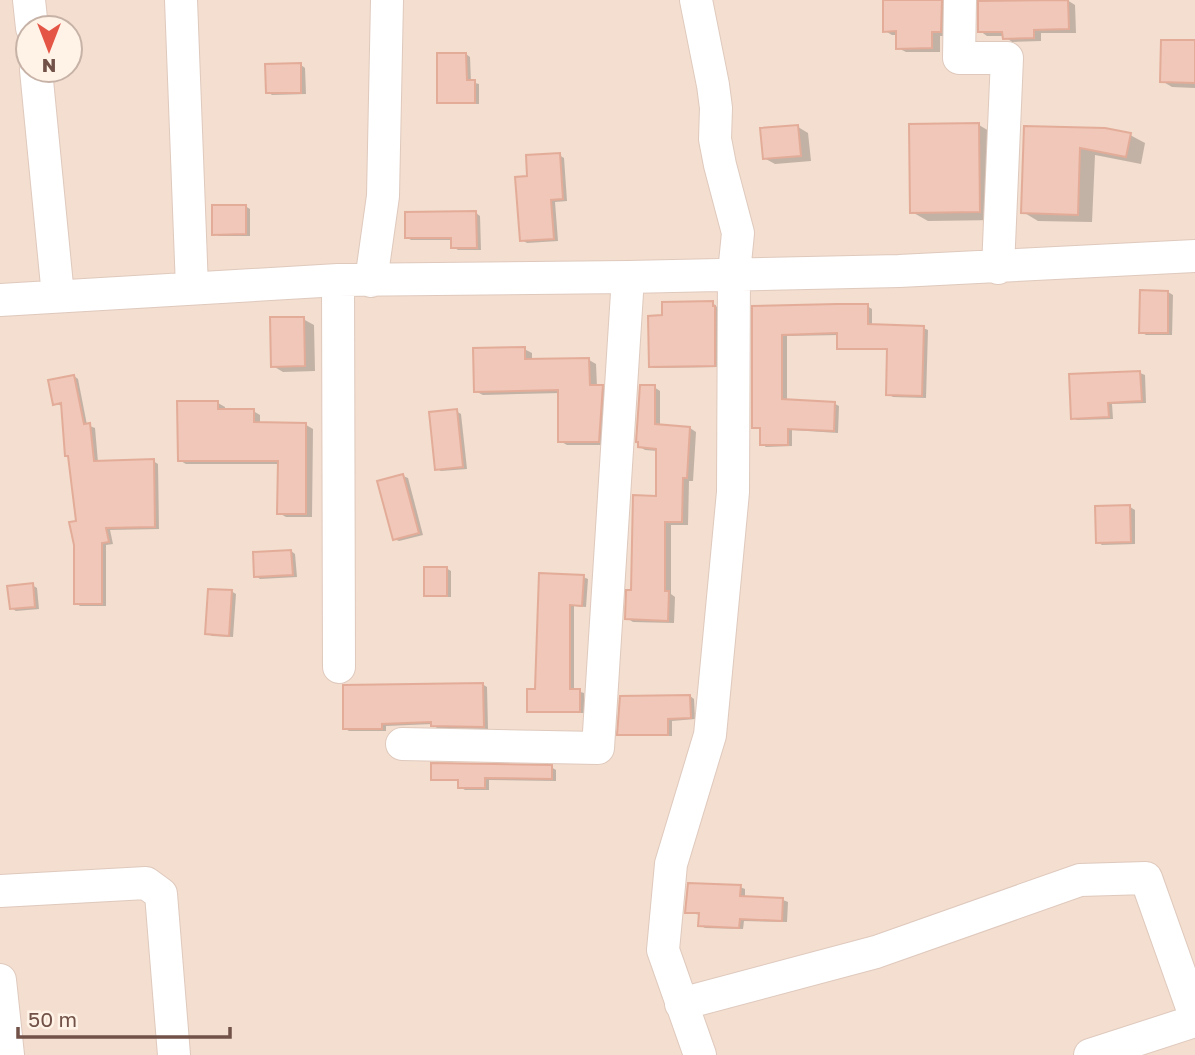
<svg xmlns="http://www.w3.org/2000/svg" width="1195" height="1055" viewBox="0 0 1195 1055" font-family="'Golos Text',sans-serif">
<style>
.residential{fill:#f3decf;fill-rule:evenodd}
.shadow{fill:#0003}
.building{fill:#f0c7b8;stroke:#e3ac99;stroke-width:2}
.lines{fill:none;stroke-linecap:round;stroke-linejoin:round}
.minor-casing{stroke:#dfc9bd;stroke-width:34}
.minor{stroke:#fff;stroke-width:32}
</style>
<rect width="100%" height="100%" fill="#fcede0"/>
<path class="residential" d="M0,0H1195V1055H0ZM28,28H70V70H28Z"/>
<path class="shadow" d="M885,0H950L948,36H940V52H906L898,48V35H892L885,31Z
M978,0H1067L1075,5L1076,33H1041V41L1012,42L1004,36H987L980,31Z
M1195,42V88L1172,87L1162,81Z
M466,54L470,57L471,82L479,84V104H444L439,102Z
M301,65L305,68L306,94L272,95L268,92Z
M979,125L994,134L996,220L928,221L912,212Z
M798,127L808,133L811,161L775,164L764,158Z
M1026,128L1130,135L1145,143L1141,164L1095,155L1092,222L1038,221L1023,212Z
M559,155L564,158L567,201L555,202L558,241L527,243L522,240L529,177Z
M245,206L250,209V236H219L214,234Z
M476,213L480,216L481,250H458L453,247V240H411L406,237Z
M1168,292L1173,295L1172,335H1146L1141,332Z
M713,303L720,310L719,367L655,368L651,366L664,317Z
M867,306L872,309V326L923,328L928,330L926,398L893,397L888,394L889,350H844L839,348V335L787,336V401L835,404L839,406L838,433L792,430V446L766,447L762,444V430L753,427L754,308Z
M303,319L314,325L315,371L283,372L273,366Z
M524,349L532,353V361L589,360L596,364L597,387H602L610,392L606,445H567L560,441V393L483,395L475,391Z
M1140,373L1145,375L1146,403L1112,404L1113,419L1077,420L1073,418Z
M74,376L78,379L87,425L95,428L98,462L153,461L158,464L159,529L110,530L113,544L106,545V606H80L76,603L78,522L63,406L55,404Z
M654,387L660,391V427L690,428L696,432L693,481H689L688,525H671V594L675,597L674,623L633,622L627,618L658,497V451L645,450L639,446Z
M218,403L225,407V411H253L260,415V424L306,425L313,429L312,517H286L279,513V464H186L179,460Z
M456,411L461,414L467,469L441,471L437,469Z
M403,476L408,478L423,535L399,541L394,539Z
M1130,507L1135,510V544L1102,545L1098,542Z
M291,551L295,554L297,577L260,579L256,576Z
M446,568L451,571V597H430L425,595Z
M540,575L583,577L588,579L586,607L574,606V690L584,693V713H533L529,711L536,690Z
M32,585L37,588L39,609L16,611L11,608Z
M231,591L236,594L233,637L212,636L207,633Z
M482,684L487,687L488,729L437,728L432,724L386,726V731H349L344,728Z
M690,696L694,699L695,719L672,721V736H624L619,734Z
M551,767L556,770V781L489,780V790H465L460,787V781H437L432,779Z
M740,887L745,889V898L783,900L788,902L787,922L744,921L743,929L705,928L700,925V915L687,912Z"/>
<path class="building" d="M883,0H942L941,32H932V48L896,49V31L883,32Z
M1068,0L1069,29L1034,30V38L1003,39L1002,32H978V1Z
M1161,40H1195V83L1160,82Z
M437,53H466L467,80H475V103H437Z
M301,63V93H266L265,64Z
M979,123L980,212L910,213L909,124Z
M798,125L801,156L763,159L760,128Z
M1024,126L1105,128L1131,133L1126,157L1080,148L1078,215L1021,213Z
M560,153L563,199L551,200L554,239L520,241L515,177L527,176L526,155Z
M212,205H246V234L212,235Z
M476,211L477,248H451V238H405V212Z
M1140,290L1168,291V333H1139Z
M713,301V306H715V366L649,367L648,316L662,315V302Z
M837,304H868V324L924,326L922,396L886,395L887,349H837V333L782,335V399L835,402L834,431L788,429V445H760V428H752V306Z
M270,317H304L305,366L271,367Z
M525,347V359L589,358L590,385H603L599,442H558V390L474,392L473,348Z
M1140,371L1142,401L1108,403L1109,417L1071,419L1069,374Z
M74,375L84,424L90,423L94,461L154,459L155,527L106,528L109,542L102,543V604H74V545L69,522L76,521L68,456H65L61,403L53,405L48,380Z
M640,385H655V424L690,427L687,478H683L682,522H665V591H669L668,621L625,619L626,590H631L633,495L656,496V449L638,447V442H636Z
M177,401H218V409H254V422L306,423V514H277L278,461H178Z
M457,409L463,467L435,470L429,412Z
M403,474L419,533L393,540L377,481Z
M1130,505L1131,542L1096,543L1095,506Z
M291,550L293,575L254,577L253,552Z
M424,567H447V596H424Z
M539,573L584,575L582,606L570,605V689H580V712H527V689H535Z
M33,583L35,607L10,609L7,586Z
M208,589L232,590L229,636L205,634Z
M483,683L484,727L431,726V722L382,724V729H343V685Z
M690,695L691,718L668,719V735H617L620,696Z
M431,763L552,765V779L485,778V788H458V780H431Z
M688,883L741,885L740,896L783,898L782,921L740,919L739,928L698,926L699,913H685Z"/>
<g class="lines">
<defs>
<path id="minor" d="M29,0L32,28
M181,0L192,288
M696,0L713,85L716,108L715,139L720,165L738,233L734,273L733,492L710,735L671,864L663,950L700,1055
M960,0L959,58H1007L998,268
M36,70L58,296
M338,280L339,667
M371,281L383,196L387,0
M0,300L338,280L628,277L899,271L1195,256
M402,744L598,748L628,277
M0,891L146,883L161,894L174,1055
M0,980L8,1055
M681,1004L876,952L1080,880L1146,878L1195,1016
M1090,1055L1195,1021"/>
</defs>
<use href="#minor" class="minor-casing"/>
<use href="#minor" class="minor"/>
</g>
<g transform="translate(49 49) rotate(180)"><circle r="33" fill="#fff2e6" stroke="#c7b2a7" stroke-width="2"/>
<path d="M0-5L12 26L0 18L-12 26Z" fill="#e45546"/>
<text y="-10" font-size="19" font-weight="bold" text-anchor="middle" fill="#725248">N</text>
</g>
<path d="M18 1027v10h212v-10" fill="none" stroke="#725248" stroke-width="3.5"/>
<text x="28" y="1027" font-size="21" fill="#725248" stroke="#fff2e6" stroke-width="5" paint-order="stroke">50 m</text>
</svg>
